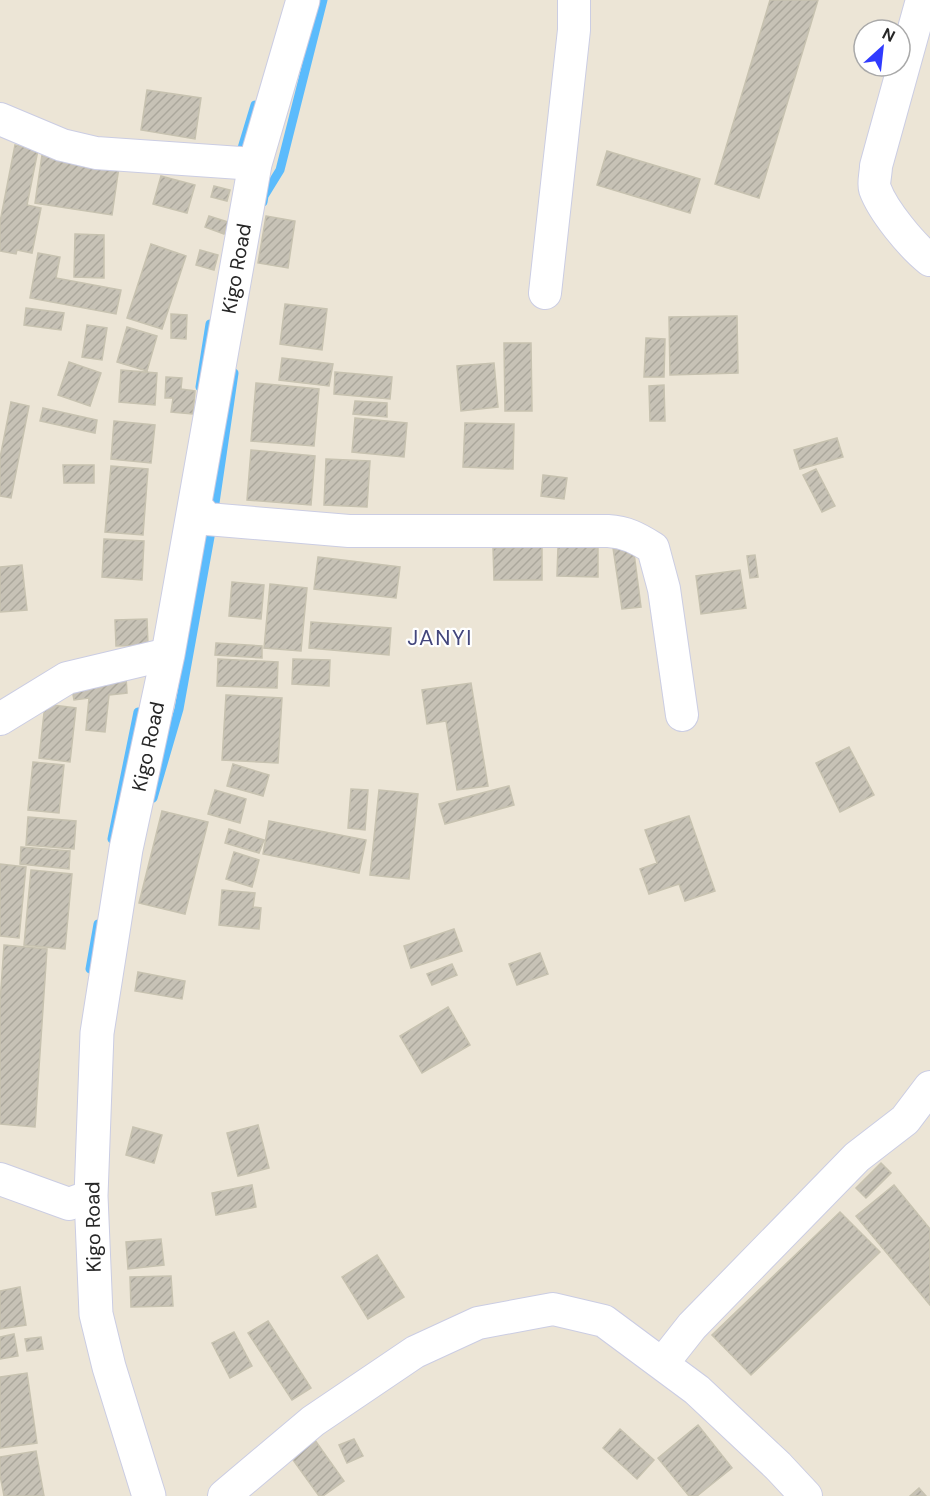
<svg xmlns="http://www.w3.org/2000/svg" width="930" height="1496" viewBox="0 0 930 1496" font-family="'DM Sans',sans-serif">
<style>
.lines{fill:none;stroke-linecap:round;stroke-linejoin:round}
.stream{stroke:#5bbbfc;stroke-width:9}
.building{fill:url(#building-hatch);stroke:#c7c2b0;stroke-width:1.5}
.street-casing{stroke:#cbcde3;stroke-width:34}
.secondary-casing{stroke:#cbcde3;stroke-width:35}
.street{stroke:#fff;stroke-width:32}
.secondary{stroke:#fff;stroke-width:33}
.labels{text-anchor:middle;stroke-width:4.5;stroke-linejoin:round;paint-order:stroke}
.street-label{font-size:20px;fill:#272727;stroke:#fff}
.quarter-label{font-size:22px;letter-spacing:1.5px;fill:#43467c;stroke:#fff}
</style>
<defs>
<pattern id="building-hatch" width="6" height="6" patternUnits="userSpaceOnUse" patternTransform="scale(1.5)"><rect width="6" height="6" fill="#c7c2b6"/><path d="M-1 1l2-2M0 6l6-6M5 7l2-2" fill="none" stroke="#aba79c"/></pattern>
</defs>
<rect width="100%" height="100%" fill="#ece5d6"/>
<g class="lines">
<path class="stream" d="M239,158L255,105
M263,202L264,196L280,170L323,0
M200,387L210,324
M153,798L179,709L210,537L234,373
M112,839L138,712
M90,969L98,924"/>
</g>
<path class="building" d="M770,0H818L759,198L715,184Z
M147,90L201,98L195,139L141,130Z
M15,145L38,150L27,205L41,208L32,253L17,250L16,254L0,251V222Z
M607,151L700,179L690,213L597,185Z
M42,155L119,167L112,215L35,203Z
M161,176L195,185L187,213L153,204Z
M214,186L230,190L227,201L211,197Z
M209,216L228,222L224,234L205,227Z
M266,216L295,221L288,268L258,263Z
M75,234L104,235V278L74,277Z
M151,244L186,256L162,329L127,318Z
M200,250L218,255L214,270L196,265Z
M38,253L60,257L56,278L121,290L116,314L30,298Z
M285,304L327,309L322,350L280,344Z
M26,308L64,313L61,330L24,325Z
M171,314L187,315L186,339L171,338Z
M737,316L738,373L670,375L669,317Z
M87,325L107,328L102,360L82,357Z
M127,327L157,336L147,371L117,362Z
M646,338L665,339L664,377H644Z
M504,343H531L532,411H505Z
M282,358L333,364L329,386L279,380Z
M69,362L101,373L90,406L58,395Z
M494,363L498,407L461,411L457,366Z
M121,370L157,373L155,405L119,402Z
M335,372L392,377L390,399L334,394Z
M166,377L182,378L181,389L195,391L193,414L171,412L173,398H165Z
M256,383L319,389L314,446L251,441Z
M664,385L665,421H650L649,386Z
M355,401L387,403V417L353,414Z
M11,402L29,406L11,498L0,496V458Z
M43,408L97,420L95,433L40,421Z
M355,418L407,423L404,457L352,452Z
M114,421L155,425L151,463L111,459Z
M465,423L514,424L513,469L463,467Z
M837,438L843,457L800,469L794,450Z
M251,450L315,456L311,505L247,500Z
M326,459L370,461L367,507L324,505Z
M63,465H94V483H64Z
M111,466L148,469L143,535L105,532Z
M816,469L835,506L822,512L803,475Z
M543,475L567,478L564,499L541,496Z
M104,539L144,541L142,580L102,577Z
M633,545L641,607L622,609L613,548Z
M558,546L598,548V577L557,576Z
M542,547V580H494L493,548Z
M755,555L758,577L750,578L747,556Z
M318,557L400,567L396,598L314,589Z
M22,565L27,610L0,612V567Z
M740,570L746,608L701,614L696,576Z
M232,582L264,585L261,619L229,616Z
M270,584L307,588L301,651L264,648Z
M147,619L148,645L116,646L115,620Z
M311,622L391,628L389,655L309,648Z
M216,643L262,646V658L215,655Z
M218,659L278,662L277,688L217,686Z
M293,659L330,660L329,686L292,684Z
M126,677L127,693L109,695L105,732L86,730L89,698L74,700L71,684Z
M471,683L488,786L457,790L446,721L427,724L422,690Z
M226,695L282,698L278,763L222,760Z
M45,704L76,708L70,762L39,758Z
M849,747L874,795L840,812L816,763Z
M33,762L64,765L59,813L28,810Z
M233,764L269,775L263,796L227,786Z
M509,786L514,805L445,824L439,804Z
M351,789L368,790L365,830L348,828Z
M215,790L246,799L240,823L208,814Z
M379,790L418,794L409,879L370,875Z
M162,811L208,822L185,914L139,903Z
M689,816L715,891L685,901L679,884L649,894L640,869L657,863L645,830Z
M28,817L76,821L74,849L26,845Z
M269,821L366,840L359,873L263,854Z
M229,829L264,840L259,853L225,843Z
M21,847L70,851L69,869L20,864Z
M234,852L259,860L252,887L226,879Z
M0,864L26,867L19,938L0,936Z
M31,870L72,874L65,949L24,945Z
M222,890L255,893L253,907L261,908L259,929L219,925Z
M454,929L462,951L411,968L404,946Z
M4,945L47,949L35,1127L0,1124V1003Z
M540,953L548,974L517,985L509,964Z
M452,964L457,975L432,985L427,974Z
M138,972L185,981L182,999L135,991Z
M448,1007L470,1045L422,1073L400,1036Z
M258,1125L269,1168L238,1176L227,1133Z
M133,1127L162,1135L154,1163L126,1155Z
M881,1163L891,1173L866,1198L856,1188Z
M252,1185L256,1207L216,1215L212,1193Z
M894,1185L930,1229V1305L856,1216Z
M840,1212L880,1252L751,1375L712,1335Z
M161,1239L164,1265L128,1269L126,1242Z
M377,1255L404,1297L368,1319L342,1277Z
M171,1276L173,1306L131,1307L130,1277Z
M20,1287L26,1325L0,1329V1291Z
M268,1321L311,1388L292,1400L248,1333Z
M234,1332L252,1366L230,1378L212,1343Z
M14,1334L18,1356L0,1359V1337Z
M41,1337L43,1349L27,1351L25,1339Z
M27,1373L37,1443L0,1448V1377Z
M698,1425L732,1468L697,1496H689L658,1458Z
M620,1429L654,1460L637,1479L603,1448Z
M312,1436L344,1481L323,1496H319L288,1453Z
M354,1439L363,1456L347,1463L339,1445Z
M36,1451L44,1496H4L0,1475V1457Z
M919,1488L926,1496H910Z"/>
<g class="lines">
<defs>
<path id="street" d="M922,0L876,166C876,173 873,183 875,189C883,211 912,246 930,260
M0,119L62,145L96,153L255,164
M545,293L574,30V0
M195,505L207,519L349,531H608C626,532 637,538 653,548L664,589L682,715
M0,719L67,678L168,654
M0,1179L69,1204L91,1196
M662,1364L692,1326L857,1157L905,1120L930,1087
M224,1496L313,1421L415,1352L478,1323L553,1309L604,1321L697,1390L778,1466L806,1496"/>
<g id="secondary">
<path id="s1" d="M149,1496L109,1367L96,1314L91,1196L97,1033L126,849L168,654L255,164L303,0"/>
</g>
</defs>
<use href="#street" class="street-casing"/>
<use href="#secondary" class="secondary-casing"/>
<use href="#street" class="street"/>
<use href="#secondary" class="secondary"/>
</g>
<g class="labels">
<g class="street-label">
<text dy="7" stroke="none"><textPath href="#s1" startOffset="1248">Kigo Road</textPath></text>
<text dy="7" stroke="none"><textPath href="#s1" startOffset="762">Kigo Road</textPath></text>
<text transform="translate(93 1227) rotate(-91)" y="7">Kigo Road</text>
</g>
<g class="quarter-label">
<text x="440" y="645">JANYI</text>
</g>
</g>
<g transform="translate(882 48) rotate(27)"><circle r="28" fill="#ffffff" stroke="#a9a9a9" stroke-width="1.5"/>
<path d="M0-4.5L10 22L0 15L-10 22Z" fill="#303bff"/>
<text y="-9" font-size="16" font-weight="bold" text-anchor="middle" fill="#272727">N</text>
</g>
</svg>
